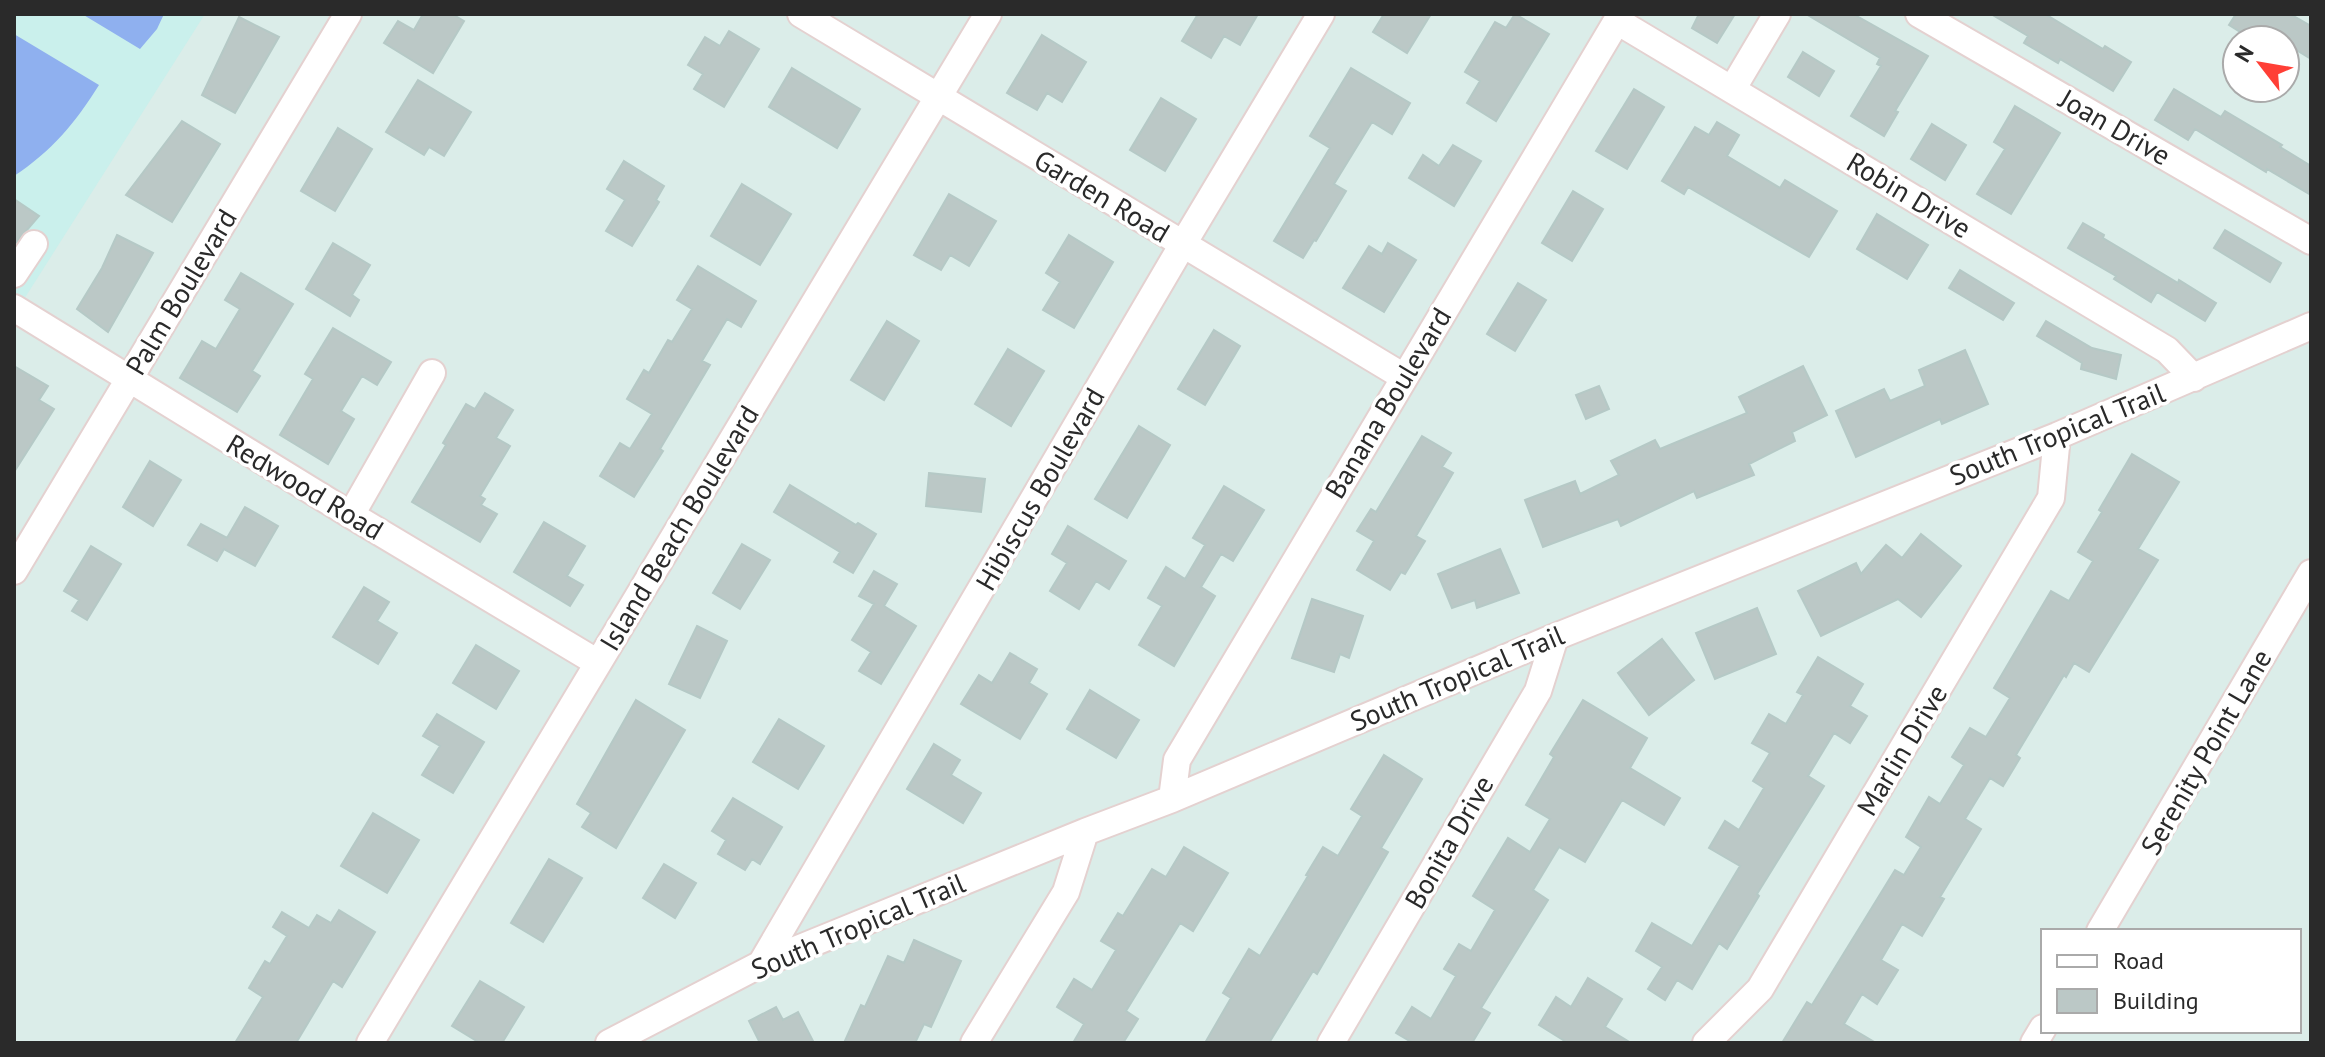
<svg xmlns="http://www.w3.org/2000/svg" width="2325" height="1057" viewBox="0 0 2325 1057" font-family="'PT Sans',sans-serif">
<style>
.education{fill:#caf0ec}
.pitch{fill:#8fb0ef}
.building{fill:#bbc8c6;stroke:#b5c9c6;stroke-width:2}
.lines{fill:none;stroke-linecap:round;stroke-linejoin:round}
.minor-casing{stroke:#e4d1d0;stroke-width:30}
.minor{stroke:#fff;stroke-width:26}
.labels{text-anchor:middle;stroke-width:7;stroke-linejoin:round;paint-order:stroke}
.street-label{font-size:28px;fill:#2a2a2a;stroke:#fff}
</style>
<rect width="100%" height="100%" fill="#dbede9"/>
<path class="education" d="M14,14H205L14,315Z"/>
<path class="pitch" d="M82,14H164L157,29L140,49Z
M14,34L99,85C76,122 51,152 14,176Z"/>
<path class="building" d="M423,14H452L464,21L433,73L384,43L398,21L414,30Z
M1198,14H1258L1240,45L1224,36L1211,58L1182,41Z
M1384,14H1431L1407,53L1373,32Z
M1515,14L1549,34L1496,121L1467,103L1480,81L1465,72L1495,22L1506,28Z
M1699,14H1735L1717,43L1692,28Z
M1806,14H1853L1928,56L1895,111L1898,112L1884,136L1851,116L1881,66L1877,64L1880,58Z
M1991,14H2045L2103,49L2105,46L2131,62L2113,91L2060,59L2058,63L2024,43L2028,36Z
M2236,14H2290L2311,26V59L2285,43V40H2280L2266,31L2261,40H2253L2229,25Z
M239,17L279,37L235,113L202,95Z
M729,31L759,49L724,107L694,89L703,74L688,65L705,37L720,46Z
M1042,35L1086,62L1062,102L1047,93L1037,110L1007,93Z
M1803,52L1834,71L1819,96L1788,77Z
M792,68L860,109L837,148L769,107Z
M1351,68L1410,103L1392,134L1372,122L1334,184L1346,191L1316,241L1314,240L1303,258L1274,241L1330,148L1310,136Z
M418,80L471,112L444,156L429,147L424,155L386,132Z
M1634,89L1664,107L1627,169L1596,151Z
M2174,89L2221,117L2225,111L2282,145L2280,147L2311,166V195L2267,169L2266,172L2195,129L2188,140L2155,120Z
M1161,98L1196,119L1165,171L1130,150Z
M2015,106L2060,133L2011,214L1977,194L2005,149L1994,142Z
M182,121L220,144L172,222L126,195Z
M1717,122L1739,135L1727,156L1780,188L1785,180L1837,211L1809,257L1688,187L1684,194L1662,181L1695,127L1709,135Z
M1932,124L1966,145L1945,180L1911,159Z
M338,128L372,149L335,211L301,191Z
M1453,145L1481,161L1454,206L1409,178L1423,155L1439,166Z
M624,161L664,186L656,200L659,202L632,246L606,231L625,200L607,189Z
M742,184L791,214L760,265L711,236Z
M1573,191L1603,209L1572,261L1542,243Z
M949,194L996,221L969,266L950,255L941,270L914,255Z
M14,199L39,216L14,245Z
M1877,214L1928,245L1907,279L1857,249Z
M2083,223L2104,235L2103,238L2178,283L2179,280L2216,303L2205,321L2157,292L2151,302L2114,279L2116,276L2068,248Z
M2225,230L2281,263L2270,282L2214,248Z
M117,235L153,253L108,332L77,309L102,268Z
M1069,235L1113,262L1074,328L1043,310L1060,282L1046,273Z
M333,243L370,265L352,295L359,300L350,316L306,289Z
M1388,243L1416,260L1384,312L1343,288L1369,246L1382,254Z
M698,266L756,301L741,327L727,319L702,361L710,365L660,449L663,451L634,497L600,476L620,443L630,449L652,414L627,399L644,370L649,373L668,340L672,342L692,309L677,300Z
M1960,270L2014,303L2003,320L1949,288Z
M241,273L293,304L252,371L260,376L237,412L180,378L202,341L216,349L240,309L225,300Z
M1518,283L1546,300L1515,351L1487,334Z
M887,321L919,341L884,400L851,380Z
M2046,321L2092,348L2121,355L2116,379L2081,369L2082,363L2037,336Z
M333,328L391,362L377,385L362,376L341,411L354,419L328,464L280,435L313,379L305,374Z
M1214,330L1240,346L1205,405L1178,389Z
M1008,349L1044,371L1011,426L975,404Z
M1965,350L1988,404L1942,424L1940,419L1856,457L1836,411L1884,389L1890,401L1925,386L1919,370Z
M14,366L48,386L39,400L54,409L14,472Z
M1803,366L1827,415L1792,432L1795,441L1749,464L1754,475L1697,498L1694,491L1621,526L1618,519L1543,547L1525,500L1575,481L1580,494L1619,475L1611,461L1655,440L1660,449L1747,413L1739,397Z
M1599,386L1609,409L1586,419L1576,395Z
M485,393L513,410L496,438L510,446L480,496L485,499L481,505L497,514L480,542L412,502L446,445L443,443L466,404L475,409Z
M1139,426L1170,445L1127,518L1095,499Z
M1422,436L1451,453L1442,467L1453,473L1416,536L1425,541L1405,574L1401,572L1390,590L1357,570L1374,541L1357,531L1371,509L1376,512Z
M2132,454L2179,482L2138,549L2158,560L2089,672L2074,663L2066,677L2064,675L2016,755L2020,758L2003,786L1990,778L1965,819L1981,829L1940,897L1944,899L1922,936L1902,924L1881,960L1898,970L1877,1004L1862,994L1844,1024L1876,1043H1782L1807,1002L1812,1005L1895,870L1904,875L1921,847L1906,837L1929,797L1940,804L1964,765L1952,757L1970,728L1986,737L2010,698L1994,688L2051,591L2069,601L2093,561L2078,552L2102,512L2099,510Z
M150,461L181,480L153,526L123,507Z
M929,473L985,479L981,512L926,506Z
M790,485L856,525L858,523L876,534L853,573L834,562L840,552L774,512Z
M1224,486L1264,510L1233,561L1221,554L1201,587L1215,596L1174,666L1139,645L1162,606L1148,598L1166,567L1185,579L1205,545L1193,538Z
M245,507L278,526L255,566L224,549L217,561L188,545L201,524L227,538Z
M544,522L585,546L567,576L583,585L570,606L514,572Z
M1068,526L1126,561L1109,589L1096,581L1079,609L1050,591L1067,563L1052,554Z
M1921,534L1961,566L1921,617L1898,599L1821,636L1798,591L1856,563L1861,574L1886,545L1902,558Z
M742,544L770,560L740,609L713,593Z
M91,546L121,564L87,620L72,611L79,600L64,591Z
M1500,549L1519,593L1477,608L1475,600L1452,608L1438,574Z
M874,571L897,584L884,606L916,626L881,684L859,671L871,652L852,640L874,604L859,596Z
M364,587L389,602L377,621L397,633L378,664L333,637Z
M1312,599L1363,616L1349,658L1340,654L1334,672L1292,658Z
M1757,608L1776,654L1715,679L1696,633Z
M697,626L727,641L700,698L669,684Z
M1662,639L1694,680L1649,715L1618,673Z
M476,645L519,671L496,709L453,683Z
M1010,653L1037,669L1029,683L1047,694L1020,739L961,704L979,675L992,683Z
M1818,657L1863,684L1850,706L1867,716L1850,743L1834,733L1808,776L1824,786L1757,894L1759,896L1727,949L1719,943L1692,989L1677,980L1665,1000L1648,989L1662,967L1636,951L1652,923L1692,946L1740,866L1709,848L1725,821L1739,830L1764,788L1753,781L1770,753L1752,743L1769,714L1786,724L1803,695L1797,692Z
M1090,690L1139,720L1116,758L1067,729Z
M636,700L685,730L616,848L582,827L591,813L577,804Z
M1583,700L1647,738L1630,768L1680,798L1664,825L1622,800L1585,862L1559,847L1533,890L1548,900L1481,1008L1490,1013L1472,1043H1413L1396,1033L1412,1007L1431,1019L1456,976L1444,969L1459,944L1471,951L1495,910L1473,896L1508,838L1530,852L1550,819L1526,805L1554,757L1550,754Z
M437,714L484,742L453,793L422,775L440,746L423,736Z
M779,719L824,746L798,789L753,762Z
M934,744L960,760L951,775L981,793L963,823L907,789Z
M1384,755L1422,779L1381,848L1388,852L1317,974L1313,971L1269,1043H1205L1231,998L1223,993L1249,949L1260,956L1308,876L1306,875L1323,847L1338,856L1362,816L1351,809Z
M733,798L782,827L760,864L752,859L745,870L718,854L726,840L712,831Z
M373,813L419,840L387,893L341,866Z
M1184,847L1228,873L1193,931L1180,923L1126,1011L1138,1019L1123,1043H1073L1084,1024L1057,1007L1074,979L1092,990L1116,950L1101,941L1118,913L1123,916L1152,869L1166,877Z
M549,859L582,878L543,942L511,923Z
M664,864L696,883L675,918L643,898Z
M339,910L375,932L342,987L333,981L296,1043H235L263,997L249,988L265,961L270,964L287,936L273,927L282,912L309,928L317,915L331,923Z
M914,940L961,961L931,1027L924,1024L915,1043H844L861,1005L865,1007L888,956L904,963Z
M1588,978L1622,999L1605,1027L1631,1043H1568L1539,1025L1556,997L1571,1007Z
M480,981L524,1007L502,1043H480L452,1026Z
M776,1007L783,1020L798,1012L814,1043H760L749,1021Z"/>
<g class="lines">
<defs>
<path id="minor" d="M801,14L1404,377
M1919,14L2311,241
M1617,21L2167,350L2194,378
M1733,88L1777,14
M14,274L34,244
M14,308L351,515L598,663
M351,515L432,373
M14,571L348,14
M1172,799L1177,760L1621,14
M2100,931L2311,573
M761,964L1183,244L1321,14
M370,1043L988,14
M609,1043L761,964L1085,832L1172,799L1555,637L2057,436L2311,326
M974,1043L1066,892L1085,832
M1331,1043L1538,691L1555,637
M1706,1043L1760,989L2051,498L2057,436
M2034,1043L2043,1028"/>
</defs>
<use href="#minor" class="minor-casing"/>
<use href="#minor" class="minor"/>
</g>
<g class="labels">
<g class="street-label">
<text transform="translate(2115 127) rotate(30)" y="10">Joan Drive</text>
<text transform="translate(1909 195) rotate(31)" y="10">Robin Drive</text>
<text transform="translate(1102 196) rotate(31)" y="10">Garden Road</text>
<text transform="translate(181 292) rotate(-59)" y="10">Palm Boulevard</text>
<text transform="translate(1388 403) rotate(-59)" y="10">Banana Boulevard</text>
<text transform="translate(2057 434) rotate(-22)" y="10">South Tropical Trail</text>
<text transform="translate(305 487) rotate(31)" y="10">Redwood Road</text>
<text transform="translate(1040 489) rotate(-60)" y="10">Hibiscus Boulevard</text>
<text transform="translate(679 528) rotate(-59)" y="10">Island Beach Boulevard</text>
<text transform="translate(1457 678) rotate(-23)" y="10">South Tropical Trail</text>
<text transform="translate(1902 750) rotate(-59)" y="10">Marlin Drive</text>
<text transform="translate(2206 752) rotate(-60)" y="10">Serenity Point Lane</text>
<text transform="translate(1449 842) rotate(-60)" y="10">Bonita Drive</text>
<text transform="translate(858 926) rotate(-23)" y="10">South Tropical Trail</text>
</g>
</g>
<rect width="2325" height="1057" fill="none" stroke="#2a2a2a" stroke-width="32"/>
<rect x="2041" y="929" width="260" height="104" fill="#ffffff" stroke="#aaaaaa" stroke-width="2"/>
<rect x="2057" y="955" width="40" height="12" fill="#ffffff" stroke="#aaaaaa" stroke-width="2"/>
<text x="2113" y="969" font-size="24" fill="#2a2a2a">Road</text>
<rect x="2057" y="989" width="40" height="24" fill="#bbc8c6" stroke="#aaaaaa" stroke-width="2"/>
<text x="2113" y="1009" font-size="24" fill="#2a2a2a">Building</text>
<g transform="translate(2261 64) rotate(301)"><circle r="38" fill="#ffffff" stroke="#aaaaaa" stroke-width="2"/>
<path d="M0-6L14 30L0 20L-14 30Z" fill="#ff3f36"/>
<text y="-12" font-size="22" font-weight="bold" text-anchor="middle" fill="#2a2a2a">N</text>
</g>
</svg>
